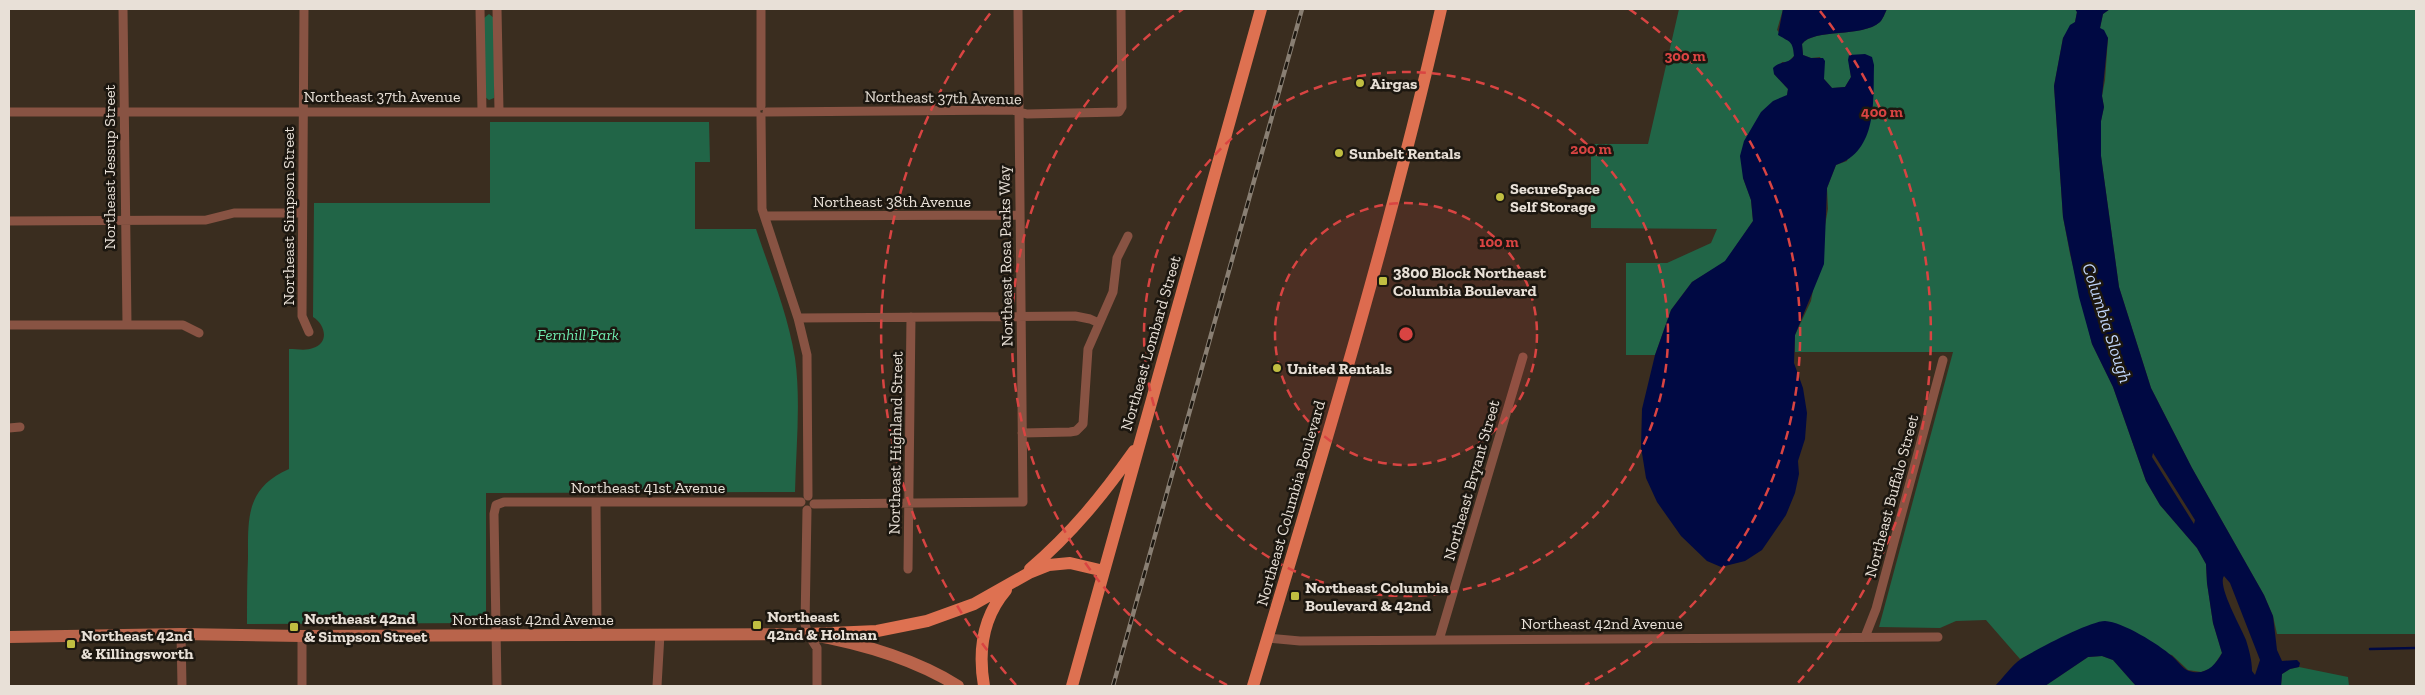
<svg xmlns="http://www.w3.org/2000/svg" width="2425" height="695" viewBox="0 0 2425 695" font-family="'Zilla Slab',serif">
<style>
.green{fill:#216547}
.forest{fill:#1b6445}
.water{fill:#000943;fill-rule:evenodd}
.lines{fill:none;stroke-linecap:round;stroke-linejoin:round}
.stream{stroke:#000943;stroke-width:2.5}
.street{stroke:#885343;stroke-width:9}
.secondary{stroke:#b9644b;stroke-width:12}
.primary{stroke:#de7151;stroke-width:12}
.rail-casing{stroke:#897f73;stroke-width:4.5}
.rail{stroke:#1c1710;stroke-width:2.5;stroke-dasharray:8;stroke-linecap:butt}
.ring{fill:none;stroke:#d94442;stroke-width:2.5;stroke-dasharray:9 6}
.poi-dot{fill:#c0be41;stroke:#1c1710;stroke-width:2}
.labels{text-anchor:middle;stroke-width:5;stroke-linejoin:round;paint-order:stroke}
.poi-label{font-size:16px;font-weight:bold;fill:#e8e0d7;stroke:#1c1710;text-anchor:start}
.street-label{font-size:16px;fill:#e8e0d7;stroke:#1c1710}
.park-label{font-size:16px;font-style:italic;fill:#6eeaaf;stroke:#1c1710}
.water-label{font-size:18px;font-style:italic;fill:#c0d5fa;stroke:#1c1710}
.centre{fill:#d94442;stroke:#1c1710;stroke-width:2.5}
.ring-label{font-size:15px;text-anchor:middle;font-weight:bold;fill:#d94442;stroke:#1c1710;stroke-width:5;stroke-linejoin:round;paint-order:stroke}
</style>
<rect width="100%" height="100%" fill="#3a2d1f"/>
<path class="green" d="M1679,9H1783L1777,30L1785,39C1794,41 1794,48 1794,56L1788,62H1782L1774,74L1788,89L1787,96L1782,98L1743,178L1751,200L1753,221L1725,262L1692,282L1671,310L1655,355H1626V263H1667L1711,243L1717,229L1591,228V144H1648Z
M1887,9H2075L2077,12L2075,22L2063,38L2054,86L2063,217L2070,254L2092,344L2113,387L2146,481L2160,505L2197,548L2206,564L2207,583L2213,623L2222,653L2212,668L2201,672L2188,670L2172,655L2073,633L2020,659L1986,620L1956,621L1940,628L1879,627L1953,352H1795V335L1811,301L1828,209L1827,188L1836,165L1847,161L1874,65L1849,63L1851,77L1845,87L1832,88L1824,79V64L1820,57L1811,58L1803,55L1802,44C1814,28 1862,38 1880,22C1883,19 1885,13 1887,9Z
M2110,9H2416V634H2277L2273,616L2264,595L2192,468L2151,388L2119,287L2101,156V121L2104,107L2102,96L2105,80L2108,38L2100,28L2103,14Z
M489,14L494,18V98L489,100L485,97L484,18Z
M490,122H709L710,162H695V229H756C770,271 788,314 795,358C801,401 796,448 795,492L486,493V623L247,624C247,602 247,580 248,558C248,517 246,488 289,469V349C297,349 306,351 313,348C330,343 325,324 313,317L314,203H490Z"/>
<path class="forest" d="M2102,656L2113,660L2136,686H2045L2088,657Z
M2299,667L2348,677L2349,686H2281L2282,674L2290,669Z"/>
<path class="water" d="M1783,9H1887C1885,13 1883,19 1880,22C1862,38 1814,28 1802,44L1803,55L1811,58H1823L1825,61L1824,79L1832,88L1845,87L1851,77L1848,60L1849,55L1865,54L1872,57L1874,65C1873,101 1878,151 1836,165L1827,188L1824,264L1795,335L1794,363L1803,388L1807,413L1805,439L1798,461L1799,474L1795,493L1786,515L1762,550L1745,561L1721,567L1707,561L1681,536L1657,502L1646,478L1641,447L1642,409L1655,355L1671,310L1692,282L1725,261L1753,221L1751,200L1743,178L1740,156L1744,141L1761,112L1773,101L1787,95L1788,89L1774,74L1773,68C1779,61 1789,64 1794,56C1793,41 1790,42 1778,35Z
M2075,9H2110L2103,14L2100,28L2104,30L2108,38L2102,96L2104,107L2101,121V156L2119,287L2151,388L2192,468L2264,595L2273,616L2277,650L2282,661L2297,660L2300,663L2299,667L2290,669L2282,674L2281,686H2136L2113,660L2102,656L2088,657L2045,686H1995C2003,678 2011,666 2021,659C2035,650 2090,621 2105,621C2123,622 2158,644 2172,656C2177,660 2183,669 2189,671C2205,676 2215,666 2222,653L2213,623L2207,583L2206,564L2197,548L2160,505L2146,481L2113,387L2092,344L2079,297L2063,217L2054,86L2063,38L2070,25L2075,22L2077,12ZM2153,453L2195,520L2194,524L2152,457ZM2224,576L2230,583L2260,660L2255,675L2252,671C2252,660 2249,650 2246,640C2241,627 2217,586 2224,576Z"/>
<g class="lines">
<path class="stream" d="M2370,649L2416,648"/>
<path class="street" d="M123,9L127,324
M304,9L302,316L309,332
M480,9L482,111
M497,9L499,111
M761,9V106
M9,112H756
M767,112L1012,110L1027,114L1119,112L1122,107L1121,9
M761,117L762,209L798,318L807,355L808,496
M765,216L1020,215
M9,221L206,220L234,213H302
M798,318L1075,316L1090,319L1099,323
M9,325H183L199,333
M9,428L20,427
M1022,433L1070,432L1076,431L1083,424L1088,349L1113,292L1117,258L1128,236
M596,503L597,635
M814,504L1023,502L1018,9
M807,510L805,624L808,634L817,648V686
M908,569L911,317
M181,634L182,686
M1865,637L1876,609L1943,360
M1267,638L1300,641L1938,637
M1439,640L1523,357
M302,686V636
M497,686L494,514L496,505L504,502H801
M657,686L660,634"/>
<path class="secondary" d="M9,637L181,634L302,636L808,634C860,643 913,658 958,686"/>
<path class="primary" d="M1030,569C1072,533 1102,496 1134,451
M808,634L877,631L927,621L974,604L1029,573L1049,565L1070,563L1104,571
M984,686C978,651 982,618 1006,590
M1072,686L1261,9
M1253,686C1320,462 1389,237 1441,9"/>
<defs>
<path id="rail" d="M1113,686L1302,9"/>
</defs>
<use href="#rail" class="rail-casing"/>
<use href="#rail" class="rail"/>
</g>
<circle cx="1406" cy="334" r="131" fill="#d94442" fill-opacity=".12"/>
<g class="ring">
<circle cx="1406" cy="334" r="131"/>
<circle cx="1406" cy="334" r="262"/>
<path d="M1227 685A394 394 0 0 1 1183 9M1629 9A394 394 0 0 1 1585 685"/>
<path d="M1016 685A525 525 0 0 1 992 11M1820 11A525 525 0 0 1 1796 685"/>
</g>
<g class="poi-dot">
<circle cx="1360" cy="83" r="5"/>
<circle cx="1339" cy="153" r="5"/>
<circle cx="1500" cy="197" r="5"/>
<rect x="1378" y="276" width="10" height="10" rx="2.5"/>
<circle cx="1277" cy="368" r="5"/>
<rect x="1290" y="591" width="10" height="10" rx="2.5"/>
<rect x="752" y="620" width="10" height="10" rx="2.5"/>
<rect x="289" y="622" width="10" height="10" rx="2.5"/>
<rect x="66" y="639" width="10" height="10" rx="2.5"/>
</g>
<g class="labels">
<g class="poi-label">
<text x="1370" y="89">Airgas</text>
<text x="1349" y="159">Sunbelt Rentals</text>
<text x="1510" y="194">SecureSpace<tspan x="1510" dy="18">Self Storage</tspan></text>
<text x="1393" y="278">3800 Block Northeast<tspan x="1393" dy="18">Columbia Boulevard</tspan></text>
<text x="1287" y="374">United Rentals</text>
<text x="1305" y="593">Northeast Columbia<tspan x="1305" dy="18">Boulevard &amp; 42nd</tspan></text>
<text x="767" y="622">Northeast<tspan x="767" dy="18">42nd &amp; Holman</tspan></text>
<text x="304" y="624">Northeast 42nd<tspan x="304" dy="18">&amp; Simpson Street</tspan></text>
<text x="81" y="641">Northeast 42nd<tspan x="81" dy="18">&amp; Killingsworth</tspan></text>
</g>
<g class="street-label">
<text x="382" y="102">Northeast 37th Avenue</text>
<text transform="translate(943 97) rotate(1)" y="6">Northeast 37th Avenue</text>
<text transform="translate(109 167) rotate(-90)" y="6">Northeast Jessup Street</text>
<text x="892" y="207">Northeast 38th Avenue</text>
<text transform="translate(288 216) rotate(-90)" y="6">Northeast Simpson Street</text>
<text transform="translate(1005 256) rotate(-91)" y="6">Northeast Rosa Parks Way</text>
<text transform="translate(1150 343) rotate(-74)" y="6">Northeast Lombard Street</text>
<text transform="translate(895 443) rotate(-89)" y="6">Northeast Highland Street</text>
<text transform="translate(1471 480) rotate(-74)" y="6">Northeast Bryant Street</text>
<text x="648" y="493">Northeast 41st Avenue</text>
<text transform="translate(1891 496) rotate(-75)" y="6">Northeast Buffalo Street</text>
<text transform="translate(1290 503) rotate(-74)" y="6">Northeast Columbia Boulevard</text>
<text x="533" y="625">Northeast 42nd Avenue</text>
<text x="1602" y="629">Northeast 42nd Avenue</text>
</g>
<g class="park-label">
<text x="578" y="340">Fernhill Park</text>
</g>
<g class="water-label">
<text transform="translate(2107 323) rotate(72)" y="6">Columbia Slough</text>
</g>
</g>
<circle cx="1406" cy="334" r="8" class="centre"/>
<g class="ring-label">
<text x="1685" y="61">300 m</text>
<text x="1882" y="117">400 m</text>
<text x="1591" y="154">200 m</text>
<text x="1499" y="247">100 m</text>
</g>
<rect width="2425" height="695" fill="none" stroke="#e8e0d7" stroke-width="20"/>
</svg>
